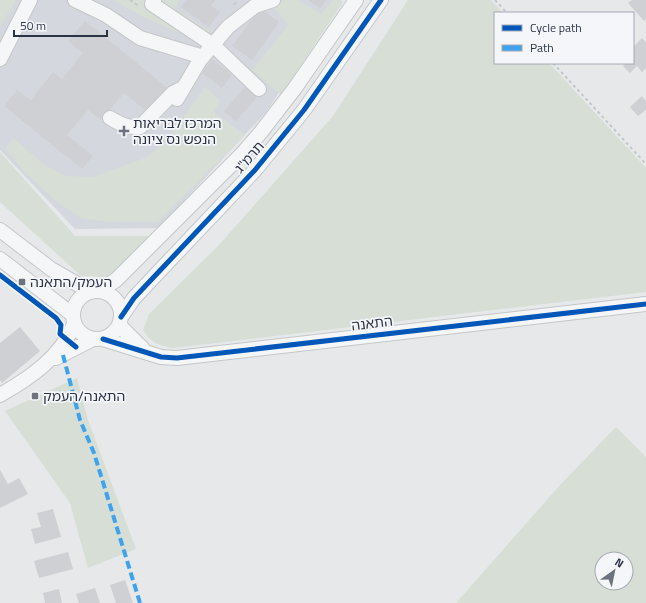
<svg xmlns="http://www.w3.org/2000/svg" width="646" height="603" viewBox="0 0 646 603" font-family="'Titillium Web','Noto Sans Hebrew',sans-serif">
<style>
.built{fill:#d4d7dd}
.green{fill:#d6ded6;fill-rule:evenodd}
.building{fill:#ced0d3}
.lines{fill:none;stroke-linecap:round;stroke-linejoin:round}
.minor-casing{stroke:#c4c6c8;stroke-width:16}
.path{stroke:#c5c6ca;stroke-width:2;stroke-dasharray:3 3;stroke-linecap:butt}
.minor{stroke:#f5f6f7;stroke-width:14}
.quiet{stroke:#3ea3ec;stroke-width:4;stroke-dasharray:8 4;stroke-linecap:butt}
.cycleway-casing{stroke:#f4f6f9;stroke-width:8}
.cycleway{stroke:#0057b8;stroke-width:5}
.poi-dot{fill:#6c737f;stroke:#f4f6f9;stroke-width:1.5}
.labels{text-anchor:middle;stroke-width:3.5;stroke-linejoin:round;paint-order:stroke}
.poi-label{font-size:14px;fill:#2b3445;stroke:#f4f6f9;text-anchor:start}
.street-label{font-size:14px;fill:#2b3445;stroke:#f4f6f9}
</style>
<rect width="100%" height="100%" fill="#e6e8ea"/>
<path class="built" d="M0,0H341L266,112L159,228L75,229L0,150Z"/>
<path class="green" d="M0,0H16L0,27Z
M113,0H180L174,8L210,31L200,42L145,18Z
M284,0H298L321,14L333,0H341L343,2L281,95L252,70L288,25L275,8Z
M408,0H491L503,13H495V63H549L646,168V292L173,348C158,345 151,343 143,330L149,314L219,245L333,116Z
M205,87L221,101L214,112L245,135L158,222H108L81,218L56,201L25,173L5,148L13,138L45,165L66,176L92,177L145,158L164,144Z
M0,152L75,236H152L108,277L81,276L0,202Z
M77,378L88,420L136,549L88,568L70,503L5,411Z
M616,427L646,457V603H456L561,484ZM602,559H626V583H602Z"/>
<path class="building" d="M186,0H215L211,6L220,12L209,27L181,7Z
M308,0H326L320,9Z
M632,0H646V19L644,21L628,3Z
M260,8L279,22L252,60L232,46Z
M85,21L170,90L150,114L124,93L101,120L88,110L67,135L93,156L82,169L4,106L17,90L31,100L53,72L62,79L83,53L68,41Z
M642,38L646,42V68L642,72L637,66L630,73L623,66L626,63H633V47Z
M212,59L232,75L222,88L202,73Z
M246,86L258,96L236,121L224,111Z
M642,96L646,101V110L638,116L630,107Z
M20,327L40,351L2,383L0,380V343Z
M0,470L8,484L19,478L28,494L0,508Z
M53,509L61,537L35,544L31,529L41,527L37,513Z
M68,552L73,569L39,578L34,561Z
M125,580L133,603H116L110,585Z
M95,588L100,603H79L76,594Z
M59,589L62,603H45L43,593Z"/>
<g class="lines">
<defs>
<path id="minor" d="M75,0L106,15L140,38L203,57
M154,0L152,4L213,45L259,89
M0,59L30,0
M177,99L200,60L228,27L255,6L273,0
M110,118C120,124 128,128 140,127L173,93L183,88
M0,230L51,269L91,292
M0,259L73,315
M99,291L116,280L241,155L261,132L295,88L356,0
M73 315a24 24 0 1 1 48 0a24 24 0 1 1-48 0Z
M121,317L134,298L255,170L304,110L381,0
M119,325L143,349
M103,339L161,357L177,358L646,304
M56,358L93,339
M0,395C30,378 61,357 74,324"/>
</defs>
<use href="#minor" class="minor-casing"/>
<path class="path" d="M130,0L139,6
M495,0L507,13
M234,5L237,0
M553,63L646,164"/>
<use href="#minor" class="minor"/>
<path class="quiet" d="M63,355L80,420L94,453L140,603"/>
<defs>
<path id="cycleway" d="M0,275L56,318L61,325L60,334L76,347
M121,317L134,298L255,170L304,110L381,0
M103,339L161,357L177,358L646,304"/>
</defs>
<use href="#cycleway" class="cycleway-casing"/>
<use href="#cycleway" class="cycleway"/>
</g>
<g class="poi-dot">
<path d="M122 125h4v4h4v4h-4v4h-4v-4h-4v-4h4z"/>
<rect x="18" y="278" width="8" height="8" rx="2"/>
<rect x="31" y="392" width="8" height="8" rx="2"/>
</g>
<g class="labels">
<g class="poi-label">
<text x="133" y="128">המרכז לבריאות<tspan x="133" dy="16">הנפש נס ציונה</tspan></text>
<text x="30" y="287">העמק/התאנה</text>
<text x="43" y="401">התאנה/העמק</text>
</g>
<g class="street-label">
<text transform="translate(249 157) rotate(-49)" y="5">תרמ"ג</text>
<text transform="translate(372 323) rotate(-7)" y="5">התאנה</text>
</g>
</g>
<rect x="494" y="12" width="140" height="52" fill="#f4f6f9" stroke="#a4a8b1"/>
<rect x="502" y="25" width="20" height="6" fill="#0057b8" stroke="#a4a8b1"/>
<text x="530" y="32" font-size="12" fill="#2b3445">Cycle path</text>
<rect x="502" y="45" width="20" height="6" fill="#3ea3ec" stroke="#a4a8b1"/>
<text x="530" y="52" font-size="12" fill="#2b3445">Path</text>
<g transform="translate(614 571) rotate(33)"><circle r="19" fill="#f4f6f9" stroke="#a4a8b1"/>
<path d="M0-3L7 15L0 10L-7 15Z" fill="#6c737f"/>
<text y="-6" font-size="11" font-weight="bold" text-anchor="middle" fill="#2b3445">N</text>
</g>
<path d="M14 30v6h93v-6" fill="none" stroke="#2b3445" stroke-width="2"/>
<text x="20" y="30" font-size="12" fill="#2b3445" stroke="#f4f6f9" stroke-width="3" paint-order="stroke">50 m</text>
</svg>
